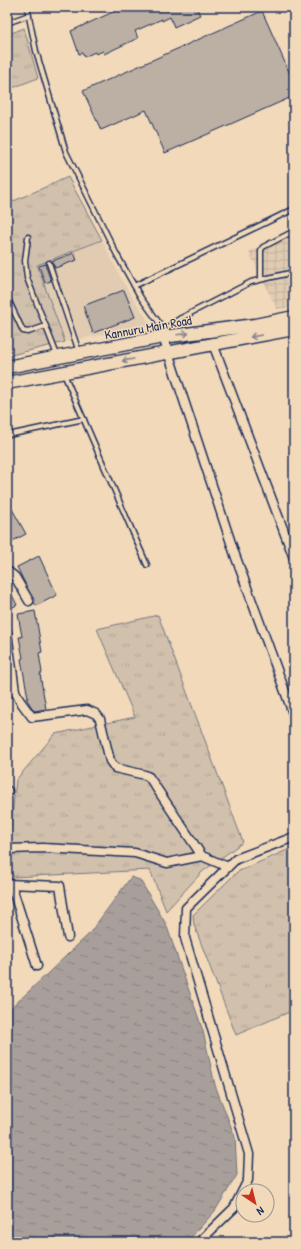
<svg xmlns="http://www.w3.org/2000/svg" width="301" height="1249" viewBox="0 0 301 1249" font-family="'Patrick Hand',sans-serif">
<style>
.built{fill:#e1ccb2}
.industrial{fill:url(#industrial-grid)}
.grass{fill:url(#grass-tufts);stroke:#767885}
.water{fill:url(#water-ripples);stroke:#707282}
.building{fill:#bcafa3;stroke:#1b2f5e}
.lines{fill:none;stroke-linecap:round;stroke-linejoin:round}
.service-casing{stroke:#1b2f5e;stroke-width:7}
.minor-casing{stroke:#1b2f5e;stroke-width:11}
.secondary-casing{stroke:#1b2f5e;stroke-width:15}
.service{stroke:#f1d9b9;stroke-width:4}
.minor{stroke:#f1d9b9;stroke-width:8}
.secondary{stroke:#f1d9b9;stroke-width:12}
.oneway{stroke:#86848c}
.labels{text-anchor:middle;stroke-width:3;stroke-linejoin:round;paint-order:stroke}
.street-label{font-size:13px;fill:#1b2f5e;stroke:#f1d9b9}
</style>
<defs>
<pattern id="industrial-grid" width="8" height="8" patternUnits="userSpaceOnUse"><rect width="8" height="8" fill="#e1ccb2"/><path d="M0 4h8M4 0v8" fill="none" stroke="#c0b09c"/></pattern>
<pattern id="grass-tufts" width="24" height="20" patternUnits="userSpaceOnUse"><rect width="24" height="20" fill="#d1c0ac"/><path d="M3 7l-1-3M5 7V3M7 7l1-3M15 17l-1-3M17 17v-4M19 17l1-3" fill="none" stroke="#b3a596"/></pattern>
<pattern id="water-ripples" width="26" height="14" patternUnits="userSpaceOnUse"><rect width="26" height="14" fill="#a89f9a"/><path d="M2 4q2-2 4 0t4 0M15 11q2-2 4 0t4 0" fill="none" stroke="#888281"/></pattern>
</defs>
<rect width="100%" height="100%" fill="#f1d9b9"/>
<filter id="ink" filterUnits="userSpaceOnUse"><feTurbulence type="fractalNoise" baseFrequency=".025" numOctaves="2"/><feDisplacementMap in="SourceGraphic" scale="8" xChannelSelector="R" yChannelSelector="G"/><feConvolveMatrix kernelMatrix="1 2 1 2 8 2 1 2 1" color-interpolation-filters="sRGB"/></filter>
<g filter="url(#ink)">
<path class="built" d="M102,240L124,284L151,325L65,342L37,265Z"/>
<path class="industrial" d="M294,232V307L277,309L249,252Z"/>
<path class="grass" d="M24,28L38,78L7,90V35Z
M68,177L102,240L37,265L65,342L7,356V204Z
M158,615L243,842L202,872L166,911L150,870L13,877L7,861L16,780L55,734L135,717L97,629Z
M294,847V1010L236,1035L194,925L193,915L237,872Z"/>
<path class="water" d="M131,877L140,880L166,924L203,1031L215,1085L235,1137L237,1175L215,1211L187,1242H7V1012L89,934Z"/>
<path class="building" d="M124,7H196L200,15L174,27L170,17L162,21V19L135,31L138,38L104,54L103,51L96,54L95,52L84,57L82,53L79,54L71,31Z
M262,11L294,83V96L165,153L146,110L101,130L83,91Z
M74,253L77,260L55,268L52,261Z
M45,264L51,281L45,283L39,266Z
M124,290L135,317L93,333L83,306Z
M7,500L26,534L7,544Z
M39,556L57,595L36,606L17,567Z
M7,585L17,605L7,610Z
M35,611L42,652L39,653L42,673L40,674L46,709L34,711L26,698H28L21,659L23,658L19,637H22L18,614Z"/>
<g class="lines">
<defs>
<path id="service" d="M27,7L36,51L66,152L117,255L141,298L160,324L163,336
M7,23L29,15
M28,237L25,261L27,278L57,355
M49,263L79,352
M261,279V250L263,247L294,231
M134,286L294,209
M7,297L23,331L28,332L46,326
M162,331L181,318L251,282L294,272
M64,374L147,565
M8,435L84,419"/>
<path id="minor" d="M163,337L235,555L294,716
M213,344L294,558
M7,573L9,572L15,577L29,601
M7,632L15,691L20,701L32,717L87,710L96,714L100,719L110,761L115,768L145,775L149,777L202,856
M7,791H8
M7,849L43,848L135,853L167,863L202,856L228,867
M7,884L60,886L68,937
M11,884L37,966
M199,1242L234,1208L248,1180L249,1154L185,938L186,908L236,859L294,837"/>
<path id="secondary" d="M7,367L163,337L255,325L294,317
M7,383L294,329"/>
</defs>
<use href="#service" class="service-casing"/>
<use href="#minor" class="minor-casing"/>
<use href="#secondary" class="secondary-casing"/>
<use href="#service" class="service"/>
<use href="#minor" class="minor"/>
<use href="#secondary" class="secondary"/>
</g>
<defs><path id="oneway-shaft" d="M-6 0H5M1.5-3L5.5 0L1.5 3" fill="none" stroke-width="1.6" stroke-linecap="round" stroke-linejoin="round"/></defs>
<g class="oneway">
<use href="#oneway-shaft" transform="translate(183 334) rotate(-7)"/>
<use href="#oneway-shaft" transform="translate(256 336) rotate(170)"/>
<use href="#oneway-shaft" transform="translate(128 360) rotate(170)"/>
</g>
</g>
<g class="labels">
<g class="street-label">
<text transform="translate(148 327) rotate(-10)" y="5">Kannuru Main Road</text>
</g>
</g>
<rect width="301" height="1249" fill="none" stroke="#f1d9b9" stroke-width="24"/>
<rect x="12" y="12" width="277" height="1225" fill="none" stroke="#1b2f5e" stroke-width="1.5" filter="url(#ink)"/>
<g transform="translate(255 1203) rotate(145)"><circle r="19" fill="#f1d9b9" stroke="#9b9595"/>
<path d="M0-3L7 15L0 10L-7 15Z" fill="#c8321e"/>
<text y="-6" font-size="11" font-weight="bold" text-anchor="middle" fill="#1b2f5e">N</text>
</g>
</svg>
